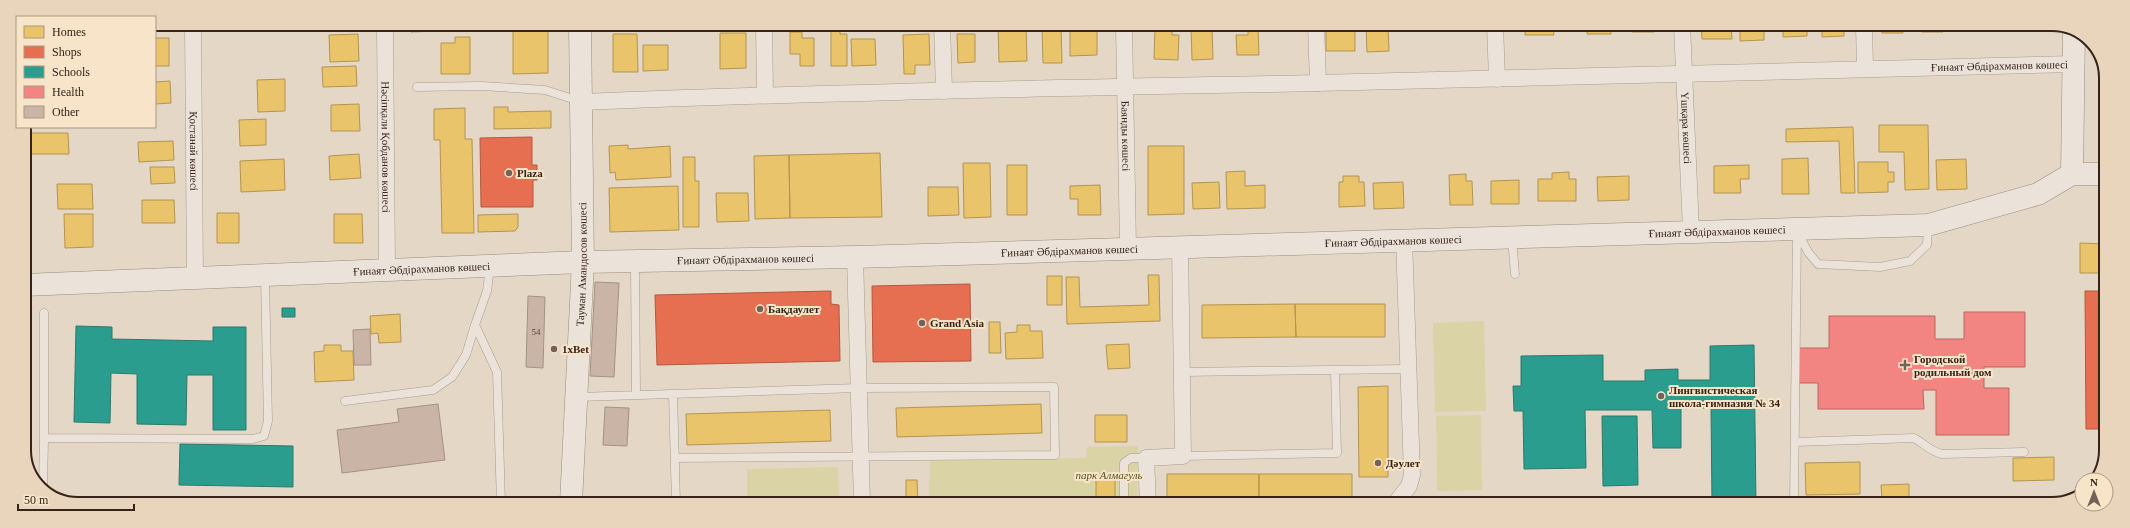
<svg xmlns="http://www.w3.org/2000/svg" width="2130" height="528" viewBox="0 0 2130 528" font-family="'Times New Roman',serif">
<style>
.green{fill:#d9d3a6}
.homes{fill:#e9c46a;stroke:#b39452}
.shops{fill:#e76f51;stroke:#b25840}
.schools{fill:#2a9d8f;stroke:#2e786c}
.health{fill:#f28482;stroke:#ba6762}
.building{fill:#c9b4a6;stroke:#a49285}
.lines{fill:none;stroke-linecap:round;stroke-linejoin:round}
.lane-casing{stroke:#a89c90;stroke-width:9}
.street-casing{stroke:#a89c90;stroke-width:17}
.secondary-casing{stroke:#988c80;stroke-width:23}
.lane{stroke:#ebe3d9;stroke-width:8}
.street{stroke:#ebe3d9;stroke-width:16}
.secondary{stroke:#ebe3d9;stroke-width:22}
.poi-dot{fill:#736255;stroke:#f8e4c9;stroke-width:1.5}
.labels{text-anchor:middle;stroke-width:4;stroke-linejoin:round;paint-order:stroke}
.number-label{font-size:9px;fill:#5b473c}
.street-label{font-size:11px;fill:#362319;stroke:#f8e4c9}
.poi-label{font-size:11px;font-weight:bold;fill:#362319;stroke:#f8e4c9;text-anchor:start}
.park-label{font-size:11px;font-style:italic;fill:#4e551d;stroke:#f8e4c9}
.rim{fill:none;stroke:#362319;stroke-width:2}
</style>
<rect width="100%" height="100%" fill="#e5d7c5"/>
<path class="green" d="M1484,321L1486,411L1435,412L1433,323Z
M1481,415L1482,490L1437,491L1436,416Z
M1138,446L1137,504L929,503L930,461L1086,458L1087,447Z
M838,467L839,502L747,503V469Z"/>
<path class="homes" d="M410,24H441V31L411,32Z
M513,24H548V73L513,74Z
M998,25H1026L1027,61L999,62Z
M1326,25H1355V51H1326Z
M1366,25H1388L1389,51L1367,52Z
M1525,25H1553L1554,35H1525Z
M1587,25H1611V34H1587Z
M1632,25H1654V32H1632Z
M1701,25H1731L1732,39H1702Z
M1740,25H1764V40L1740,41Z
M1783,25H1807V36L1783,37Z
M1811,25H1844V36L1822,37V26Z
M1881,25H1903V33H1882Z
M1922,25H1943V32H1922Z
M1960,25H1980V30H1961Z
M1042,26H1061L1062,63H1043Z
M1191,27H1212L1213,59L1192,60Z
M1248,27H1258L1259,55H1237L1236,35H1248Z
M831,28H840V34H847V66H831Z
M1155,28H1172V35H1179L1178,60L1154,59Z
M1070,29H1097V55L1070,56Z
M790,32H802V38H814V66H800V54H790Z
M720,33H746V68L720,69Z
M358,34L359,61L330,62L329,35Z
M613,34H637L638,72H613Z
M929,34L930,65H915V74H904L903,35Z
M957,34H975V62L958,63Z
M455,37H470V74H441V43H455Z
M155,38H169V66H155Z
M851,39H875L876,65L852,66Z
M643,45H668V70L643,71Z
M356,66L357,86L323,87L322,67Z
M285,79V111L258,112L257,80Z
M170,81L171,103L155,104V82Z
M359,104L360,131H331V105Z
M494,107H508V112L551,111V128L494,129Z
M465,108V139H472L474,233H442L440,140H434V109Z
M266,119V145L240,146L239,120Z
M1879,125H1928L1929,189L1905,190L1904,152H1879Z
M1853,127L1855,193H1841L1839,141L1786,142V129Z
M31,133H68L69,154H31Z
M173,141L174,160L139,162L138,142Z
M628,145V149L670,146L671,177L616,180L615,172L610,173L609,146Z
M1148,146H1184V214L1148,215Z
M880,153L882,217L790,218L789,155Z
M359,154L361,178L330,180L329,156Z
M789,155L790,218L755,219L754,156Z
M683,157H695V181H699V227H683Z
M1808,158L1809,194H1782V159Z
M284,159L285,190L241,192L240,161Z
M1966,159L1967,189L1937,190L1936,160Z
M1858,162H1888V172H1894V182H1888V192L1858,193Z
M963,163H990L991,217L964,218Z
M1007,165H1027V215H1007Z
M1749,165V179H1740L1741,193H1714V166Z
M150,167H174L175,183L151,184Z
M1245,171V186L1265,185V208L1227,209L1226,172Z
M1569,172V179H1576V201H1538V179H1552V173Z
M1466,174V181H1472L1473,205H1450L1449,175Z
M1343,176H1359V182H1364L1365,206L1339,207V182H1343Z
M1629,176V200L1598,201L1597,177Z
M1519,180V204H1491V181Z
M1219,182L1220,208L1193,209L1192,183Z
M1403,182L1404,208L1374,209L1373,183Z
M57,184H92L93,209H58Z
M1100,185L1101,215H1078V199H1070V186Z
M678,186L679,230L610,232L609,188Z
M928,187H958L959,215L928,216Z
M716,193H748L749,221L717,222Z
M142,200H174L175,223H142Z
M217,213H239V243H217Z
M64,214H93V247L65,248Z
M334,214H362L363,243H334Z
M518,214V227L515,231L478,232V215Z
M2080,243L2105,244V273H2080Z
M1148,275H1159L1160,321L1067,324L1066,277H1079L1080,307L1149,305Z
M1047,276H1062V305H1047Z
M1295,304L1296,337L1202,338V305Z
M1295,304H1385V337H1296Z
M400,314L401,342L379,343L378,333L371,334L370,316Z
M989,322H1000L1001,353H989Z
M1017,325H1030V331H1042L1043,358L1006,359L1005,333L1017,332Z
M1129,344L1130,368L1108,369L1106,345Z
M324,345H341V351H353L354,380L315,382L314,352L324,351Z
M1388,386V477H1359L1358,387Z
M1041,404L1042,433L897,437L896,408Z
M830,410L831,441L687,445L686,414Z
M1095,415H1127V442H1095Z
M2054,457V480L2013,481V458Z
M1860,462V494L1806,495L1805,463Z
M1096,474H1115V503H1096Z
M1167,474H1259V504H1167Z
M1259,474H1352V504H1259Z
M906,480H917L918,502H906Z
M1909,484V499L1882,500L1881,485Z
M612,500H657V503H612Z"/>
<path class="shops" d="M532,137V165H537V180H533V207H481L480,138Z
M970,284L971,361L873,362L872,286Z
M831,291V304L839,305L840,361L657,365L655,295Z
M2085,291H2105V429H2086Z"/>
<path class="schools" d="M282,308H295V317H282Z
M76,326L112,327V339L213,341V327H246V430H213V375H187L186,425L137,424V374L111,373L110,423L74,422Z
M1754,345L1756,504H1712L1711,408H1681V448H1653L1652,410H1585L1586,468L1524,469L1523,411H1514L1513,386H1521V356L1603,355V381H1645V370L1678,369V380H1710V346Z
M1602,416H1637L1638,485L1603,486Z
M180,444L293,446V487L179,485Z"/>
<path class="health" d="M1964,312H2025V367H1984V388H2009V435H1936V390H1923L1924,409H1818V383H1799V348H1829V316H1935V339H1964Z"/>
<path class="building" d="M595,282L619,283L614,377L590,376Z
M528,296L545,297L543,368L526,367Z
M370,329L371,365H354L353,330Z
M438,404L445,460L342,473L337,430L399,422L397,409Z
M605,407L629,408L627,446L603,445Z"/>
<g class="lines">
<defs>
<path id="lane" d="M417,87L482,86L545,90L579,101
M1797,231L1808,252L1818,264L1880,267L1910,261L1927,245L1928,226
M1512,238L1515,274
M635,262L636,395
M490,267L487,291L475,325L497,372L501,503
M44,313V438
M1183,372L1408,369
M673,394L676,503
M578,397L859,388L1054,387L1055,455L675,458
M345,401L433,390L452,377L466,355L475,325
M1795,442L1914,438C1925,444 1929,451 1942,454L2024,452
M1183,456L1337,453L1335,370
M43,489L44,438L253,439L264,436L268,421L265,276
M1124,503V463L1131,458H1146
M1794,504L1797,230"/>
<g id="street">
<path id="s1" d="M193,24L195,279"/>
<path id="s2" d="M385,24L387,269"/>
<path d="M764,24L765,94"/>
<path d="M942,24L944,91"/>
<path id="s3" d="M1124,25L1128,247"/>
<path d="M1316,25L1318,83"/>
<path d="M1495,25L1497,79"/>
<path id="s4" d="M1682,25L1691,231"/>
<path d="M1864,25L1865,68"/>
<path id="s5" d="M582,102C827,92 1072,88 1317,83C1569,78 1821,69 2074,64"/>
<path d="M855,257L862,503"/>
<path d="M1148,504L1146,458L1183,456L1180,246"/>
<path d="M1395,504L1409,486L1412,475L1404,239"/>
</g>
<g id="secondary">
<path d="M2072,174L2074,31"/>
<path id="s6" d="M24,285L583,262L855,257L1928,225L2038,194L2072,174H2106"/>
<path id="s7" d="M571,503L583,262L580,24"/>
</g>
</defs>
<use href="#lane" class="lane-casing"/>
<use href="#street" class="street-casing"/>
<use href="#secondary" class="secondary-casing"/>
<use href="#lane" class="lane"/>
<use href="#street" class="street"/>
<use href="#secondary" class="secondary"/>
</g>
<g class="poi-dot">
<circle cx="509" cy="173" r="4"/>
<circle cx="760" cy="309" r="4"/>
<circle cx="922" cy="323" r="4"/>
<circle cx="554" cy="349" r="4"/>
<path d="M1903 359h4v4h4v4h-4v4h-4v-4h-4v-4h4z"/>
<circle cx="1661" cy="396" r="4"/>
<circle cx="1378" cy="463" r="4"/>
</g>
<g class="labels">
<g class="number-label">
<text x="536" y="335">54</text>
</g>
<g class="street-label">
<text dy="4" stroke="none"><textPath href="#s5" startOffset="1418">Ғинаят Әбдірахманов көшесі</textPath></text>
<text dy="4" stroke="none"><textPath href="#s4" startOffset="103">Үшқара көшесі</textPath></text>
<text dy="4" stroke="none"><textPath href="#s3" startOffset="111">Баянды көшесі</textPath></text>
<text dy="4" stroke="none"><textPath href="#s2" startOffset="123">Нәсіпқали Қобданов көшесі</textPath></text>
<text dy="4" stroke="none"><textPath href="#s1" startOffset="127">Қостанай көшесі</textPath></text>
<text dy="4" stroke="none"><textPath href="#s6" startOffset="1694">Ғинаят Әбдірахманов көшесі</textPath></text>
<text dy="4" stroke="none"><textPath href="#s6" startOffset="1370">Ғинаят Әбдірахманов көшесі</textPath></text>
<text dy="4" stroke="none"><textPath href="#s6" startOffset="1046">Ғинаят Әбдірахманов көшесі</textPath></text>
<text dy="4" stroke="none"><textPath href="#s6" startOffset="722">Ғинаят Әбдірахманов көшесі</textPath></text>
<text dy="4" stroke="none"><textPath href="#s7" startOffset="239">Тауман Амандосов көшесі</textPath></text>
<text dy="4" stroke="none"><textPath href="#s6" startOffset="398">Ғинаят Әбдірахманов көшесі</textPath></text>
</g>
<g class="poi-label">
<text x="517" y="177">Plaza</text>
<text x="768" y="313">Бақдаулет</text>
<text x="930" y="327">Grand Asia</text>
<text x="562" y="353">1xBet</text>
<text x="1914" y="363">Городской<tspan x="1914" dy="13">родильный дом</tspan></text>
<text x="1669" y="394">Лингвистическая<tspan x="1669" dy="13">школа-гимназия № 34</tspan></text>
<text x="1386" y="467">Дәулет</text>
</g>
<g class="park-label">
<text x="1109" y="479">парк Алмагуль</text>
</g>
</g>
<path d="M0 0H2130V528H0ZM78 31H2052A47 47 0 0 1 2099 78V450A47 47 0 0 1 2052 497H78A47 47 0 0 1 31 450V78A47 47 0 0 1 78 31Z" fill="#e8d5bb" fill-rule="evenodd"/>
<path class="rim" d="M78 31H2052A47 47 0 0 1 2099 78V450A47 47 0 0 1 2052 497H78A47 47 0 0 1 31 450V78A47 47 0 0 1 78 31Z"/>
<rect x="16" y="16" width="140" height="112" fill="#f8e4c9" stroke="#aa9783"/>
<rect x="24" y="26" width="20" height="12" fill="#e9c46a" stroke="#aa9783"/>
<text x="52" y="36" font-size="12" fill="#362319">Homes</text>
<rect x="24" y="46" width="20" height="12" fill="#e76f51" stroke="#aa9783"/>
<text x="52" y="56" font-size="12" fill="#362319">Shops</text>
<rect x="24" y="66" width="20" height="12" fill="#2a9d8f" stroke="#aa9783"/>
<text x="52" y="76" font-size="12" fill="#362319">Schools</text>
<rect x="24" y="86" width="20" height="12" fill="#f28482" stroke="#aa9783"/>
<text x="52" y="96" font-size="12" fill="#362319">Health</text>
<rect x="24" y="106" width="20" height="12" fill="#c9b4a6" stroke="#aa9783"/>
<text x="52" y="116" font-size="12" fill="#362319">Other</text>
<g transform="translate(2094 492)"><circle r="19" fill="#f8e4c9" stroke="#aa9783"/>
<path d="M0-3L7 15L0 10L-7 15Z" fill="#736255"/>
<text y="-6" font-size="11" font-weight="bold" text-anchor="middle" fill="#362319">N</text>
</g>
<path d="M18 504v6h116v-6" fill="none" stroke="#362319" stroke-width="2"/>
<text x="24" y="504" font-size="12" fill="#362319" stroke="#f8e4c9" stroke-width="3" paint-order="stroke">50 m</text>
</svg>
